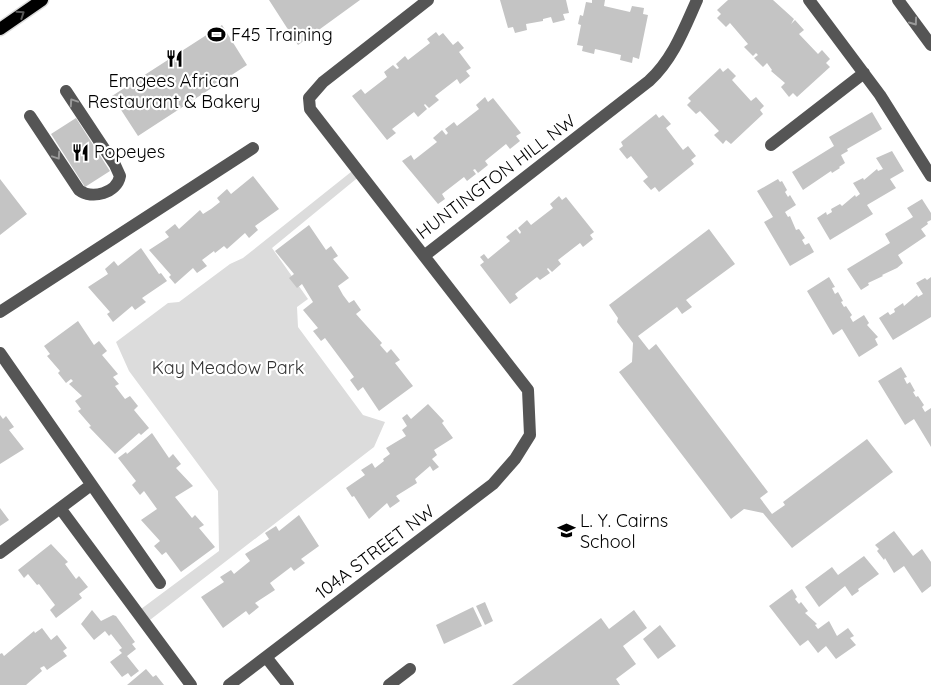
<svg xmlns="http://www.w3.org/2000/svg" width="931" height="685" viewBox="0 0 931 685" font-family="Quicksand,sans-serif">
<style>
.green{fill:#dcdcdc}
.building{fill:#c4c4c4}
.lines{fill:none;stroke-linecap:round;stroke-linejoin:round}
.major-casing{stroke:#dbdbdb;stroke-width:15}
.minor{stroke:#555;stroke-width:12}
.major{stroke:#000;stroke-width:12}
.oneway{stroke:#595959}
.oneway2{stroke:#999}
.labels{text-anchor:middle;stroke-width:4.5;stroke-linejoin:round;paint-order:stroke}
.poi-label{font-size:18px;fill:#000;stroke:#fff;text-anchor:start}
.street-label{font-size:18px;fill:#000;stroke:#fff}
.park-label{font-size:18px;fill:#333;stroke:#fff}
</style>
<rect width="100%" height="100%" fill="#fff"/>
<path class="green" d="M356,168L361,175L272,248L308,299L297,307L298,327L363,415L385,422L374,447L146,623L137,612L219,551L218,491L129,371L116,342L168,303L179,302L230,264L243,258Z"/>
<path class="building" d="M269,0H360L298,45Z
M500,0H566L569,13L563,14L565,20L553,23L551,17L543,19V21L526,24L527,30L515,33L513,27L508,28Z
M592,0H605L604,6L630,12L632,6L644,8L643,14L648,15L639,59L633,57L632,63L620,60L621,55L595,49L594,54L582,51L583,46L577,45L581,25L578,24L580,15L583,16L586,2L592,3Z
M728,0H773L794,19L791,24L795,20L804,30L799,34L818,54L822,50L830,59L826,63L830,67L797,97L793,93L789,97L781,87L785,83L771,71L772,70L767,63L763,67L754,58L758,55L756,53L753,56L744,47L748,44L730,23L726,27L717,18L721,14L717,10Z
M222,25L247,65L138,136L112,96Z
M436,32L439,36L443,33L453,45L458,41L464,48L459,52L471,68L466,71L470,76L460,84L457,79L435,96L439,100L429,108L425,104L424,105L427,109L418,117L414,112L392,129L396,133L387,140L352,96L361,89L365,94L387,77L384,72L393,65L397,69L399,68L396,64L405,56L408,60L430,43L427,39Z
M720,68L723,72L728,68L736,76L732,80L751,101L756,97L764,106L760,110L763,114L731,144L726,140L723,144L714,135L719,131L700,111L696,114L687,105L691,101L688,98Z
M485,97L488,102L493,98L521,133L516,136L520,141L510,149L506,144L485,161L488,165L478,173L475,169L473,170L476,174L467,181L464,177L442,194L445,199L438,204L402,161L411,155L414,160L437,142L433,138L442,130L446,135L448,133L445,129L454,122L457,126L479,109L476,105Z
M872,112L882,129L847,149L848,151L841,155L845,163L839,167L840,168L832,173L831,171L803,190L792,172L834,146L829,137Z
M656,114L659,118L663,115L671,124L666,128L683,150L688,146L696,156L691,160L694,164L659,192L655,187L651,190L643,181L648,177L631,156L627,159L619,149L623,146L621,142Z
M76,118L110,171L85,187L51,134Z
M892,151L904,171L890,179L896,188L867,205L873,214L830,240L817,218L826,212L827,215L832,212L831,209L840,204L842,206L855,195L856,197L860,194L853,183L863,178L864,180L877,169L878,171L883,169L876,158Z
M253,176L279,209L255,226L258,230L249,238L245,233L227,249L224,246L215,253L214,251L202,260L207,266L197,273L193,268L175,284L169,277L171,275L149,250L169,237L165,232L175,224L179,229L200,210L203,214L211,209L220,202L217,198L227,189L231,194Z
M0,179L27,214L0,235Z
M778,179L780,182L782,181L787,190L785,192L788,197L790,195L796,205L785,212L788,217L790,216L796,230L799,229L805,238L802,240L805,245L809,243L814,252L790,266L764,222L773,217L757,191Z
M559,196L562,200L566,197L594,232L590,235L593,239L583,247L580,243L558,260L561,264L552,272L548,268L547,269L550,273L540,280L537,277L515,294L518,298L510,304L480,265L484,262L480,257L484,254L488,259L510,241L506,237L516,229L520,234L521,232L518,228L527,220L531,225L553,208L550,204Z
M922,199L931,213V220L927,222L928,224L921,229L926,236L898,255L903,263L897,268L882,275L883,276L868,283L869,285L861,290L847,269L890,243L885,234L913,217L907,208Z
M309,225L326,250L331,246L338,256L333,259L349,278L338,286L343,295L349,303L354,300L361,310L356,314L382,343L380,345L387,353L391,349L400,360L395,363L413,386L379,411L363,387L358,391L350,380L354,377L325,338L321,341L313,331L318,328L303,310L313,302L302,284L297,288L289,278L294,274L275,251Z
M709,229L735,264L686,300L692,307L682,314L677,307L638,336L649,350L656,344L731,443L768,492L760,498L772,514L785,505L783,502L867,439L893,472L792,548L763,513L744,509L731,519L619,372L632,362L633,343L617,322L618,318L609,305Z
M141,248L159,274L161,273L167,281L142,298L146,302L135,310L132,306L113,322L107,314L110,312L88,287L108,274L105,269L114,261L118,266Z
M829,277L835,287L832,288L835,294L838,292L843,301L841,302L844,307L846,306L852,315L850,317L853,322L864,315L869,323L867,325L878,337L875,339L878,345L859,357L842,329L833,335L807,291Z
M931,277V317L893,340L879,318L888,312L890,315L895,312L894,309L903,303L904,306L917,295L918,297L923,294L916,283L925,278L927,280Z
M78,321L94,345L99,341L107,351L102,355L118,374L113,377L119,384L115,386L125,399L130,396L138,406L134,410L149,428L141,435L139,433L115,454L89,427L91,426L78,411L81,409L75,401L82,396L69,384L73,381L71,379L66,383L58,373L60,371L47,356L50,354L44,346Z
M901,367L907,377L904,378L907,384L910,382L915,391L913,392L916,397L918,396L924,405L922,407L925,412L931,408V447L914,419L905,425L878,381Z
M428,404L444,421L442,423L453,438L434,450L437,455L432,459L439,467L433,471L430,466L415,479L417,483L396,496L400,501L390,508L387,503L369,519L354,496L352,497L346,488L365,475L361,470L372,463L375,468L384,461L383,459L390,454L386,448L406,436L402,430L407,426L402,418L407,414L411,419Z
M0,415L3,419L6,416L14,427L9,430L24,449L0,464Z
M152,433L169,458L173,454L181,464L176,468L193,486L175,497L192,518L195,515L204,525L199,528L215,547L181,572L166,552L162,555L154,546L160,541L141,520L157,509L144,491L140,495L132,485L136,481L118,458L126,452L127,454Z
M0,508L9,520L0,526Z
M299,515L319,546L301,559L305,563L294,571L291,567L270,583L275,590L255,603L259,607L249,615L246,611L223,628L201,597L224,582L220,577L231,570L234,574L250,561L245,554L269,539L265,533L276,526L279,531Z
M894,531L913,556L922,549L931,562V586L922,593L904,566L894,573L885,558L884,560L877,551L879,549L875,545Z
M51,544L68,562L65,564L76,579L79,576L88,587L79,594L82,598L56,618L50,610L55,605L39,584L37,585L28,574L24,578L18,570Z
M864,556L879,574L858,589L859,591L852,596L845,586L819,607L805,587L832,567L838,575Z
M792,589L797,597L795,599L799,604L801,602L808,611L805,613L817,624L815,625L818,629L829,621L837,636L848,628L854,636L850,638L856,645L836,659L826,646L818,653L808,640L800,646L769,606Z
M485,602L493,621L485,625L476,606Z
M473,607L482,626L444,644L436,625Z
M92,610L101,621L113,615L116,616L135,642L132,644L136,649L127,656L139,671L131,677L128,673L122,677L110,662L122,653L119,650L122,648L111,634L109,636L105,631L94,640L81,624Z
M634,610L647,628L623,646L636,664L616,679L620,685H512L601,618L609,629Z
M660,625L676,646L658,659L643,639Z
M42,628L51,640L57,635L67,648L63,651L67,656L47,670L44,666L40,668L42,671L26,685H0V654L2,653L4,656L34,631L35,633Z
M146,669L153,677L156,675L164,685H127Z"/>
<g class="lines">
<defs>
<path id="major" d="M0,29L42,0"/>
</defs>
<use href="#major" class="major-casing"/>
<path class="minor" d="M809,0L880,95L931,176
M898,0L931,45
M30,116L79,190C92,200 117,193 120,176L115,165L66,91
M771,145L864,73
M424,256L649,81C673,59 684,29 697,0
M0,312L253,148
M0,353L160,583
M60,508L191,685
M0,553L91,485
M266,657L288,685
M229,685L493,484L515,459L530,435L528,390L310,109L309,98L323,82L428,0
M389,685L410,669"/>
<use href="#major" class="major"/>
</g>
<defs><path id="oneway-chevron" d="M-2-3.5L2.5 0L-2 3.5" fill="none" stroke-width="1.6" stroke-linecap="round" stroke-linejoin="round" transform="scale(1.25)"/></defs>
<use class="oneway" href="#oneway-chevron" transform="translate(21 14) rotate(-34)"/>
<g class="oneway2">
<use href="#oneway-chevron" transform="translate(914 22) rotate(54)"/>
<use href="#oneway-chevron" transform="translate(73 102) rotate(-124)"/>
<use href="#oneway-chevron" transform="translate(57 156) rotate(56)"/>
</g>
<defs>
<symbol id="stadium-bare" viewBox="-9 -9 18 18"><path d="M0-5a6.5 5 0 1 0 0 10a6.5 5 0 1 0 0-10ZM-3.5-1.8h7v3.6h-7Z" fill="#000" stroke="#fff" stroke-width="2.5" paint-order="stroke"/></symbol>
<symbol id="restaurant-bare" viewBox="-9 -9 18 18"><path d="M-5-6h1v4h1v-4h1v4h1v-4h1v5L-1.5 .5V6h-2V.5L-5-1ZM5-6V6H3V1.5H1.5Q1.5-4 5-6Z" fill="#000" stroke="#fff" stroke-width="2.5" paint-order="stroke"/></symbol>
<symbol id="school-bare" viewBox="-9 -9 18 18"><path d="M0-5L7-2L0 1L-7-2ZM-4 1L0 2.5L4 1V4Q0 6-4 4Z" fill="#000" stroke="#fff" stroke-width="2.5" paint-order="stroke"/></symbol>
</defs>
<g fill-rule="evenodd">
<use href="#stadium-bare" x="204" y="22" width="25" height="25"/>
<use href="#restaurant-bare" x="162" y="46" width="25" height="25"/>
<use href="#restaurant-bare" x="68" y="140" width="25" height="25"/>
<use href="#school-bare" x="554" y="518" width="25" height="25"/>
</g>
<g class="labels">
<g class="poi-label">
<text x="231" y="41">F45 Training</text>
<text x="174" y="87" text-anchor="middle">Emgees African<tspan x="174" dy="21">Restaurant &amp; Bakery</tspan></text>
<text x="94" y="158">Popeyes</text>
<text x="580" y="527">L. Y. Cairns<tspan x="580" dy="21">School</tspan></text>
</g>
<g class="street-label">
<text transform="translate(496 177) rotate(-37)" y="6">HUNTINGTON HILL NW</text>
<text transform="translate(375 552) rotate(-37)" y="6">104A STREET NW</text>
</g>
<g class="park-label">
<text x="228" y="374">Kay Meadow Park</text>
</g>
</g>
</svg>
